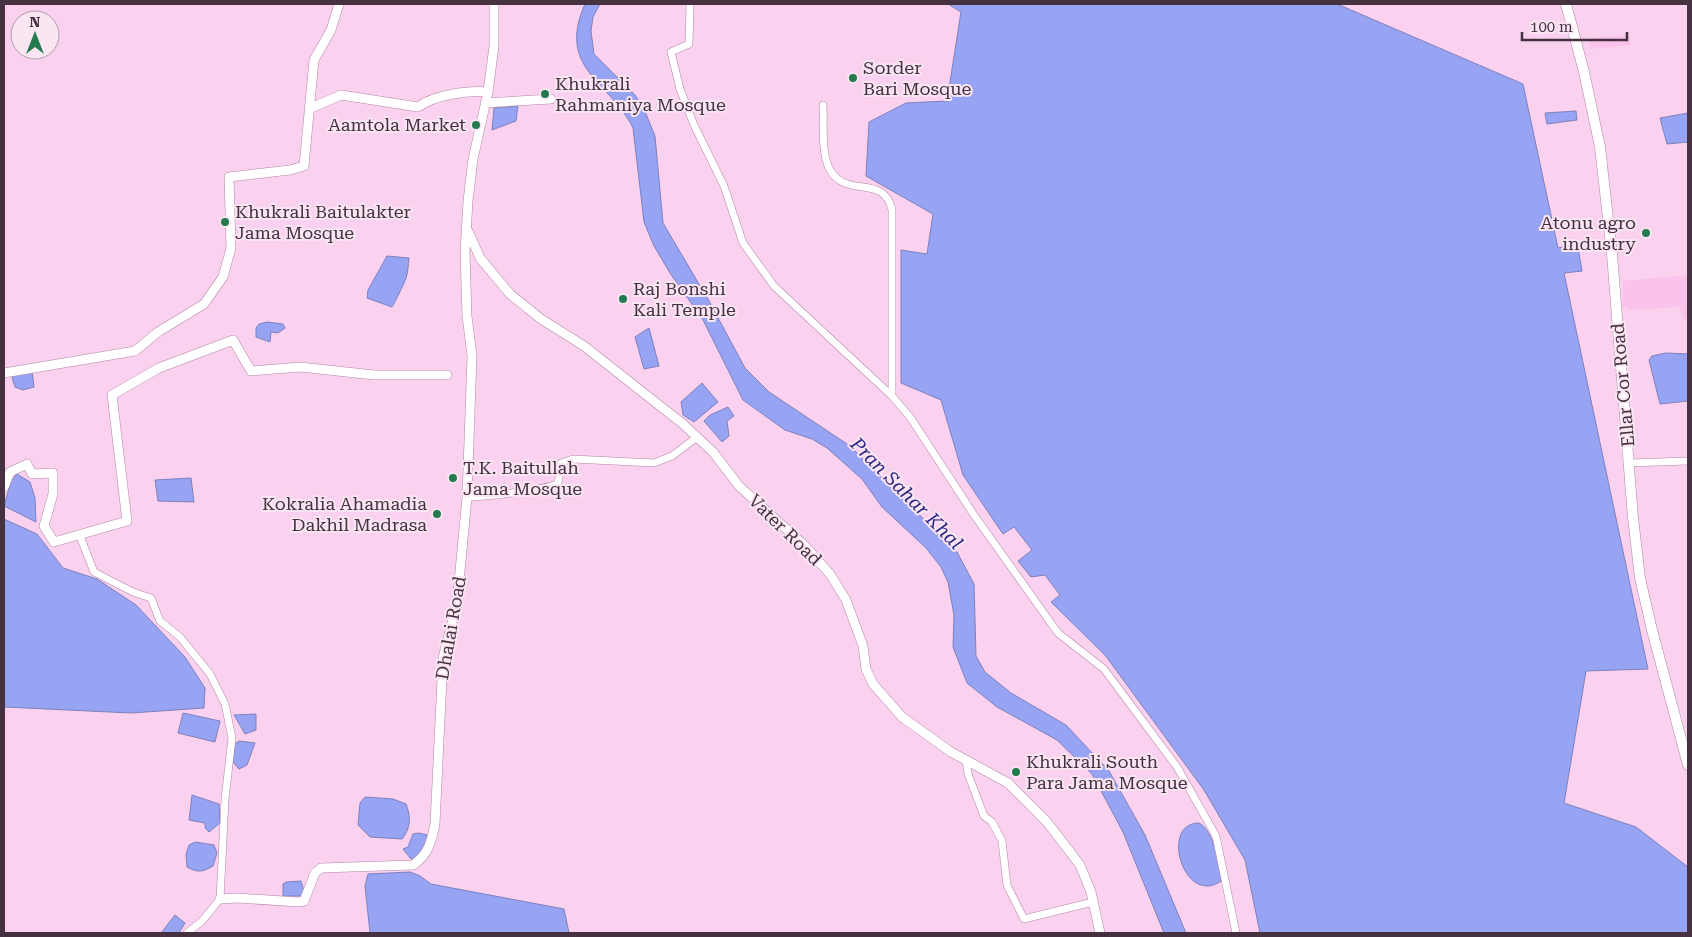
<svg xmlns="http://www.w3.org/2000/svg" width="1692" height="937" viewBox="0 0 1692 937" font-family="'Roboto Serif',serif">
<style>
.built{fill:#fbc2eb}
.water{fill:#97a3f3;stroke:#7e81bd}
.lines{fill:none;stroke-linecap:round;stroke-linejoin:round}
.minor-casing{stroke:#b485a7;stroke-width:8}
.tertiary-casing{stroke:#b485a7;stroke-width:10}
.secondary-casing{stroke:#b485a7;stroke-width:11}
.minor{stroke:#fff;stroke-width:7}
.tertiary{stroke:#fff;stroke-width:9}
.secondary{stroke:#fff;stroke-width:10}
.poi-dot{fill:#237a4e;stroke:#fae5f3;stroke-width:2}
.labels{text-anchor:middle;stroke-width:4;stroke-linejoin:round;paint-order:stroke}
.poi-label{font-size:18px;fill:#45313f;stroke:#fae5f3;text-anchor:start}
.street-label{font-size:18px;fill:#45313f;stroke:#fae5f3}
.water-label{font-size:19px;font-style:italic;fill:#2c2983;stroke:#fae5f3}
</style>
<rect width="100%" height="100%" fill="#fad1ee"/>
<path class="built" d="M1629,35L1630,45L1590,49V38Z
M1688,275V319H1683L1680,307L1632,310L1623,307V281Z"/>
<path class="water" d="M585,4H600L593,17L591,31L594,54L635,95L644,109L655,136L663,223L709,301L745,368L769,392L850,446L957,552L974,584L976,656L985,672L1011,693L1066,725L1109,771L1145,835L1186,933H1164L1123,832L1092,774L1057,740L997,707L967,683L953,647L954,615L948,582L941,567L926,548L882,507L862,479L827,448L812,439L785,430L743,400L703,320L670,273L654,246L644,222L633,128C610,81 556,69 585,4Z
M948,4H1337L1523,84L1558,248L1572,245L1578,247L1582,271L1564,273L1648,669L1586,671L1564,803L1636,827L1688,867V933H1260L1245,860L1204,790L1105,655L1051,602L1060,595L1045,575L1031,577L1018,561L1032,550L1014,527L1003,534L963,475L941,400L901,383V250L927,254L933,214L866,176L869,122L906,103L947,101L961,12Z
M518,106L516,121L492,130L494,108Z
M1576,111L1577,120L1547,124L1545,113Z
M1688,113V142L1667,144L1660,118Z
M387,256L409,258C408,265 408,273 406,278C405,282 393,306 392,307L367,298L368,290Z
M267,322L283,324L285,328L278,333L271,332L270,342L256,337V328L259,324Z
M649,328L659,366L644,369L635,337Z
M1666,353L1688,354V401L1660,404L1649,360L1652,356Z
M32,371L34,387L23,390L15,387L12,377L13,374Z
M702,383L718,402L694,422L683,415L681,402Z
M728,407L734,416L727,421L729,436L722,442L704,421L710,415Z
M17,474L30,482L35,498L36,522L4,506L11,481Z
M191,478L194,502L158,501L155,480Z
M4,519L37,534L63,568L97,579L136,605L185,657L205,688L204,708L131,713L4,707Z
M183,713L220,721L215,742L178,733Z
M256,714V730L245,734L234,715Z
M239,741L255,743L247,765L239,769L232,761L235,744Z
M192,795L219,804L220,823L209,832L205,828V823L189,820Z
M365,797L393,799L406,804C411,817 411,828 402,839L370,837L358,825L360,803Z
M1199,823C1213,829 1221,868 1221,881C1184,907 1159,823 1199,823Z
M419,833L427,835V845L415,859H411L403,849L408,847L413,834Z
M195,842L214,845L217,853L213,866C203,872 198,873 187,867L186,854L189,845Z
M410,872L420,876L431,884L564,909L569,933H370L365,886L368,874Z
M301,881L304,891L302,896H283V884L286,882Z
M175,915L185,923L179,933H161Z"/>
<g class="lines">
<defs>
<path id="minor" d="M690,4L689,44L671,52L680,89L694,125L724,186L743,243L774,286L892,396L910,417L974,515L1058,633L1104,669L1177,767L1216,836L1236,933
M823,105C824,124 821,147 828,166C843,201 884,172 892,210V396
M1629,463L1688,461
M467,497C479,497 553,490 558,482C560,477 559,468 561,463L573,459L654,463L672,456L697,437
M80,536L94,572L133,592L151,598L160,621L180,637L210,674L225,704L232,738L225,799L220,899L202,921L187,933
M966,759L968,774L984,816L992,822L1002,841L1007,885L1024,919L1093,902"/>
<path id="tertiary" d="M485,103L551,99
M311,108L341,95L418,107C434,95 468,90 488,92
M468,231L480,258L510,294L541,319L584,346L683,424L713,452L739,486L804,545L830,574L846,600L863,646L866,669L873,684L902,717L951,752L1008,783L1047,822L1080,865L1091,892L1100,933
M4,373L135,351L158,332L204,304L223,277L231,248L229,177L290,170L304,166L314,60L331,30L339,4
M4,487L10,472L27,464L32,474L53,473V494L44,526L54,542L127,521L112,395L159,368L233,340L251,371L300,367L374,375H447
M220,899L237,898L298,902L304,901L315,873L321,868L413,865C429,854 431,842 435,824L443,658L457,603L467,497L472,356L467,316L465,253L468,201L473,159L488,92L494,46V4"/>
<path id="secondary" d="M1566,4L1584,72L1600,147L1612,254L1633,518L1640,578L1652,630L1688,765"/>
</defs>
<use href="#minor" class="minor-casing"/>
<use href="#tertiary" class="tertiary-casing"/>
<use href="#secondary" class="secondary-casing"/>
<use href="#minor" class="minor"/>
<use href="#tertiary" class="tertiary"/>
<use href="#secondary" class="secondary"/>
</g>
<g class="poi-dot">
<circle cx="853" cy="78" r="5"/>
<circle cx="545" cy="94" r="5"/>
<circle cx="476" cy="125" r="5"/>
<circle cx="225" cy="222" r="5"/>
<circle cx="1646" cy="233" r="5"/>
<circle cx="623" cy="299" r="5"/>
<circle cx="453" cy="478" r="5"/>
<circle cx="437" cy="514" r="5"/>
<circle cx="1016" cy="772" r="5"/>
</g>
<g class="labels">
<g class="poi-label">
<text x="863" y="74">Sorder<tspan x="863" dy="21">Bari Mosque</tspan></text>
<text x="555" y="90">Khukrali<tspan x="555" dy="21">Rahmaniya Mosque</tspan></text>
<text x="466" y="131" text-anchor="end">Aamtola Market</text>
<text x="235" y="218">Khukrali Baitulakter<tspan x="235" dy="21">Jama Mosque</tspan></text>
<text x="1636" y="229" text-anchor="end">Atonu agro<tspan x="1636" dy="21">industry</tspan></text>
<text x="633" y="295">Raj Bonshi<tspan x="633" dy="21">Kali Temple</tspan></text>
<text x="463" y="474">T.K. Baitullah<tspan x="463" dy="21">Jama Mosque</tspan></text>
<text x="427" y="510" text-anchor="end">Kokralia Ahamadia<tspan x="427" dy="21">Dakhil Madrasa</tspan></text>
<text x="1026" y="768">Khukrali South<tspan x="1026" dy="21">Para Jama Mosque</tspan></text>
</g>
<g class="street-label">
<text transform="translate(1623 385) rotate(-95)" y="6">Ellar Cor Road</text>
<text transform="translate(785 530) rotate(44)" y="6">Vater Road</text>
<text transform="translate(451 628) rotate(-80)" y="6">Dhalai Road</text>
</g>
<g class="water-label">
<text transform="translate(907 493) rotate(45)" y="7">Pran Sahar Khal</text>
</g>
</g>
<rect width="1692" height="937" fill="none" stroke="#45313f" stroke-width="10"/>
<g transform="translate(35 35)"><circle r="24" fill="#fae5f3" stroke="#b29dab"/>
<path d="M0-4L9 19L0 12L-9 19Z" fill="#237a4e"/>
<text y="-8" font-size="14" font-weight="bold" text-anchor="middle" fill="#45313f">N</text>
</g>
<path d="M1522 32v8h105v-8" fill="none" stroke="#45313f" stroke-width="2.5"/>
<text x="1530" y="32" font-size="15" fill="#45313f" stroke="#fae5f3" stroke-width="4" paint-order="stroke">100 m</text>
</svg>
